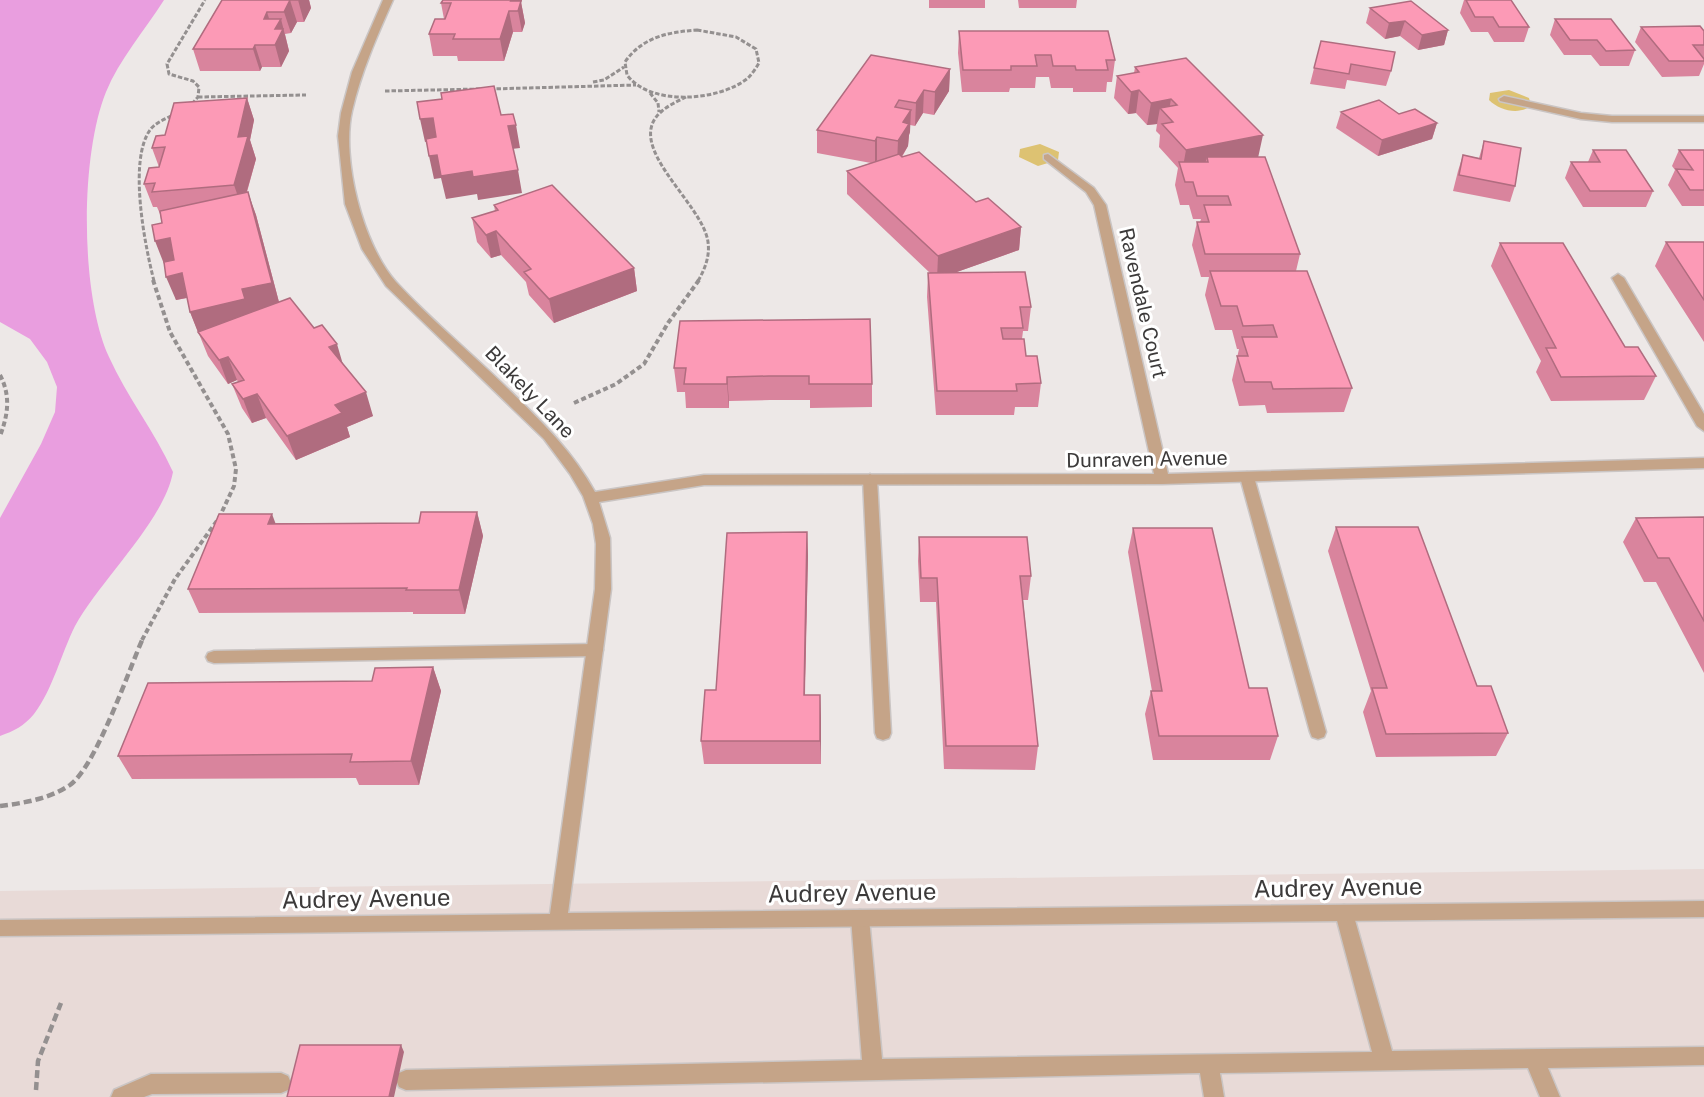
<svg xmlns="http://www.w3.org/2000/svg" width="1704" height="1097" viewBox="0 0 1704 1097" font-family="'Public Sans',sans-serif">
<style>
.built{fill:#e8dad7}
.green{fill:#ddc272}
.water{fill:#e99edf}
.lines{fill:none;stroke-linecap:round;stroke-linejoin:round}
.service-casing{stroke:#cac5c4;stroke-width:3}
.minor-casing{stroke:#cac5c4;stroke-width:3}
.path-far2{stroke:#949090;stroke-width:3;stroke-dasharray:4.5 2;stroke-linecap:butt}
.path-far1{stroke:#949090;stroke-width:4;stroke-dasharray:5 3;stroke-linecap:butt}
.path{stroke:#949090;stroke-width:4.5;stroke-dasharray:8 4;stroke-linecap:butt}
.service{fill:#c5a488;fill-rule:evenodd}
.minor{fill:#c5a488;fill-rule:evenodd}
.wall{fill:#d9849d}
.shaded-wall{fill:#b06c7f}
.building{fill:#fc9ab6;stroke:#b06c7f;stroke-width:1.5}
.labels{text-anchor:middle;stroke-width:6;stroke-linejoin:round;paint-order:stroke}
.street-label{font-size:20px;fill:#3c3a3a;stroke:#fff}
.near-street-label{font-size:24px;fill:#3c3a3a;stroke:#fff}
</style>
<rect width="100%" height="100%" fill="#ede8e7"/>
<path class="built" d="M1704,869V1097H0V891Z"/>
<path class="green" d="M1509,90L1529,98L1531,106C1519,115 1500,111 1489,100L1490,93Z
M1040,144L1059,152L1058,160L1038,166L1019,157L1020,149Z"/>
<path class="water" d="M0,0H164C145,30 119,60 106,92C80,156 80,294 109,357C127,397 155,432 173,472C164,521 101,579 75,626C61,654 53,689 34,714C24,726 14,731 0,736V518L41,444L55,412L57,387L47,362L30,339L0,322Z"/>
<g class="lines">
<defs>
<path id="service" d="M1618,274L1624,278L1704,414V431L1697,426L1612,278Z
M1247,472L1254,477L1326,732L1324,737L1318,739L1312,737L1310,732L1240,477Z
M870,474L877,479L891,733L889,738L883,740L877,738L875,733L863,479Z
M595,644L601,646L603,650L601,654L595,656L214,663L208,661L206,657L208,653L214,651Z
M1344,905L1351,907L1353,913L1392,1051L1704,1047V1065L1548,1068L1560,1097H1540L1528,1068L1220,1073L1224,1097H1204L1200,1073L406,1090L399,1087L396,1080L399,1073L406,1070L862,1060L851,918L853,912L860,910L867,912L869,918L882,1059L1372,1052L1335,913L1337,907Z
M281,1073L288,1076L291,1083L288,1090L281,1093L152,1094L144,1097H111L114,1090L151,1074Z"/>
<path id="minor" d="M383,0H393C377,36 361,72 352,111C341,159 363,245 396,282C429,318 469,351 504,385C539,419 572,450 595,492L704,475L1154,474L1094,205L1086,192L1044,159V155L1048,154L1094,188L1106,205L1168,474L1704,458V468L1162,484L704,485L599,502L610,538L611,589L568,913L1704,901V917L0,936V920L550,914L595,589L596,544L593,524L583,496L570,474L544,439L386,286L362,249L345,204L338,136L341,113L352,72Z
M1504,96L1581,113L1612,116H1704V122H1612L1581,119L1500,101L1499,99Z"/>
</defs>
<use href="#service" class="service-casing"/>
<use href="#minor" class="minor-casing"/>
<path class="path-far2" d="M697,30L736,37L756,49L759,63C756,68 752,74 748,78C720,101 651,107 627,75L625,62C642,37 669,32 697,30Z
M593,82L604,80L624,67
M490,89L636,85
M385,91L480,89
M650,93L658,103L659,112
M198,97L306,95
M686,97C678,101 669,105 662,111C621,145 703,203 708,242C710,256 705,269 698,281
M192,104L198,97L199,87L193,81L169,74L167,64L205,0
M154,281C145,246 128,161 150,130C155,123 165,119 173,115"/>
<path class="path-far1" d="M0,375C11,396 8,415 0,436
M574,403L616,384L644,364L668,323L699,280
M142,640L175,579L219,518L234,486L236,469L228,434L170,332L153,280"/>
<path class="path" d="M0,806C24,803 49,799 70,785C96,766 128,672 143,638
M36,1090L38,1061L61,1003"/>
<use href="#service" class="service"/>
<use href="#minor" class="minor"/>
</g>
<path class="wall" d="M222,0H309L311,8L304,22H297L291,33L285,34L289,51L281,67H262L260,71H200L193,49Z
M443,0H522L521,2L525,23L522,32H513L504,61H458L457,56H433L429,34L444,19L441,3Z
M929,0H985V8H929Z
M1018,0H1077L1076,8H1019Z
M1464,0H1511L1529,27L1524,42H1494L1488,32H1471L1460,13Z
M1370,8L1448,30L1444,45L1418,50L1400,36L1385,39L1366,23Z
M1555,19L1635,50L1629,66H1600L1591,55H1564L1550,35Z
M1641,27L1704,31V64L1699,76L1662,77L1635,42Z
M959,31L1115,60L1112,82H1107L1106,92H1073V88H1051L1049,77H1036L1035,88H1010L1009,92H962L958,53Z
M1321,41L1391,71L1386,86L1347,80L1345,89L1310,84Z
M1135,67L1258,157L1300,254L1296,271L1352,388L1344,412L1267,413L1265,405L1239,406L1232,380L1239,349H1237L1232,330H1215L1205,295L1209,277H1201L1192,245L1197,222H1200L1201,219H1193L1189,205H1180L1175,185L1178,168L1159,147L1160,135L1156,131L1157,124L1147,125L1136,113L1128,114L1114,98L1117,76L1134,73Z
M950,69L949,91L934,115L923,113L915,126L910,125V132L909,135L908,146L902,157L976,202L1021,227L1019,250L954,273L1031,307L1028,331H1023L1022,339L1026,356L1041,383L1038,407H1015L1014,415H936L927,297L928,273H930L847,194V171L871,163L817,153V130Z
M247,98L254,120L250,140L256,159L247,192L256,215L279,302L343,364L373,416L347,427L350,437L296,460L266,418L252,423L242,408L232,384L238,382L237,380L228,384L208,356L190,312L187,298L176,300L160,214L157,207H153L144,184L159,167L152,148L165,135Z
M1341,112L1399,114L1437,123L1432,139L1378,156L1336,128Z
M1484,141L1515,186L1510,202L1453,191L1458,171L1463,155L1479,158Z
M1593,150L1653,191L1646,207H1583L1565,178L1571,162H1588Z
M1679,150H1704V206H1682L1668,185L1675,170L1672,166Z
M494,205L634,268L637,291L554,323L529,295L526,282L501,255L491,258L477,242L472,218L495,211Z
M1666,242H1704V342L1655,266Z
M1500,243L1625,347L1656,376L1644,400L1551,401L1536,372L1541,361L1491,266Z
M680,321L872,384V407L810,408V400H770L729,401V408H686L685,392H677L674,368Z
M477,512L483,536L465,614H413V612L199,613L188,589L276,523H419Z
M1704,517V673L1656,582H1644L1623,542L1636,518Z
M1336,527L1477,686L1508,733L1496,756L1376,757L1363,712L1371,691L1328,551Z
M1133,528L1249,688L1278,736L1270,760H1153L1145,714L1151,691H1152L1128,552Z
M807,532L808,556L805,695H820L821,764H704L701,741L716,690Z
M919,537L1031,576L1028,600H1023L1038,746L1035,770L944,769L936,602H920L918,561Z
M433,667L441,691L419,785H359L356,778L132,779L118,756L372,681Z"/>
<path class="shaded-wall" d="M290,0L297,22L291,33L284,12Z
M298,0H309L311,8L304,22Z
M512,0H522L521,2L525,23L522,32L518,11H513Z
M509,11L513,32L504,61L500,39Z
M267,12L274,34L264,19Z
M281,19L289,51L281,67L275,45V29Z
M1405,21L1400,36L1385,39L1389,23Z
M1448,30L1444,45L1418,50L1422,35Z
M255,45L262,67L260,71L253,49Z
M950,69L949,91L934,115L935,92Z
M924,90L923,113L915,126L916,103Z
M1139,90L1136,113L1128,114L1131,92Z
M247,98L254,120L250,140L256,159L242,208L234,185L238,137Z
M1171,99L1168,117L1160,108L1157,124L1147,125L1151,103Z
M911,110L910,132L909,135L908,146L897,164L898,141L903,122Z
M433,118L438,140L425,142L420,119Z
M1437,123L1432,139L1378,156L1382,140Z
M516,125L520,148L512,149L508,126Z
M1263,135L1258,158L1208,162L1207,157L1204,168L1182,172L1186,150Z
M877,137V160L875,164V141Z
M437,155L472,171L518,170L522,193L478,200L477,194L446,199L441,178L434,179L429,156Z
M248,192L256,215L280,306L198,332L199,335L190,312L242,289Z
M1021,227L1019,250L937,279L938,256Z
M496,231L501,255L491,258L486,235Z
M170,238L179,261L164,264L155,241Z
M634,268L637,291L554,323L549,299Z
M182,273L191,297L176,300L166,277Z
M337,344L344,368L329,347Z
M228,357L237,380L228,384L219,360Z
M727,377L729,401V408L727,384Z
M366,392L373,416L347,427L350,437L296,460L287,436L335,405Z
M257,394L266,418L252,423L243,399Z
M477,512L483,536L465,614L459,590Z
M272,514L281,538L268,524Z
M807,532L808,556L804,718V695Z
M433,667L441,691L419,785L411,761Z
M820,695L821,718V764L820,741Z
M401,1045L404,1052L394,1097H389Z"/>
<path class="building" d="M222,0H298H290L284,12H267L264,19H281L275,29H283L275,45H255L253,49H193Z
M443,0H512L511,1H521L518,11H509L500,39H453L455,34H429L435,19H445L451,3H441Z
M1466,0H1511L1529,27H1499L1493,17H1475Z
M1411,1L1448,30L1422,35L1405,21L1389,23L1370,8Z
M1555,19H1611L1635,50L1606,51L1597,40H1570Z
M1700,26L1704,31V45H1693L1704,59V61H1669L1641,27Z
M959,31H1108L1115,60H1106L1108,70H1076L1075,66H1053L1051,55H1035L1037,66H1011V70H963Z
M1321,41L1395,52L1391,71L1351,64L1349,74L1314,68Z
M871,55L950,69L935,92L924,90L916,103L899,100L895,107L911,110L903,122L909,124L898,141L877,137L875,141L817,130Z
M1186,58L1263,135L1186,150L1162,124L1173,122L1160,108L1177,105L1171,99L1151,103L1139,90L1131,92L1117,76L1139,72L1135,67Z
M494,86L501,115L513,114L516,125L508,126L518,170L473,177L472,171L441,176L437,155L429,156L426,139L436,137L433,118L420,119L417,102L442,99L441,93Z
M247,98L238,137L248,136L234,185L152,192L155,183L144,184L149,168L159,167L165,147L152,148L156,136L165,135L174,103Z
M1379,100L1399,114L1415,109L1437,123L1382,140L1341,112Z
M1484,141L1521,148L1515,186L1459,175L1463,155L1481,159Z
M1593,150H1626L1653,191H1590L1571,162H1600Z
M1679,150H1704V190H1690L1676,169L1693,170Z
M919,152L976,202L988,198L1021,227L938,256L847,171L899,154L902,157Z
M1207,157H1265L1300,254H1205L1197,222H1209L1204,205H1231L1228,196H1197L1193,182H1185L1179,162H1208Z
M552,185L634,268L549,299L524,272L531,269L496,231L486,235L472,218L498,210L494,205Z
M248,192L272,283L242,289L245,299L190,312L182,273L166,277L164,262L174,260L170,238L155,241L152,225L162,223L160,211Z
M1666,242H1704V300Z
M1500,243H1563L1625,347H1638L1656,376L1561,377L1546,348H1556Z
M1210,271H1307L1352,388L1273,389L1271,382H1245L1237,356H1248L1242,337H1277L1273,325L1243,326L1237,306H1221Z
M1025,272L1031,307H1020L1023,328H1001L1003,339H1024L1026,356H1037L1041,383L1016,384L1017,391H937L928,273Z
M290,298L314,328L322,325L337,344L329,347L366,392L335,405L342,413L287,436L257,394L243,399L232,384L244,380L228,357L219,360L198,332Z
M870,319L872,384H809V376H769L727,377V384H684L686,368H674L680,321Z
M421,512H477L459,590H406L407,588L188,589L219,514H272L268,524L419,523Z
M1704,517V621L1669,558H1658L1636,518Z
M1336,527H1418L1477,686H1491L1508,733L1386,734L1372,688H1387Z
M1133,528H1212L1249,688H1267L1278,736H1159L1151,691H1162Z
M807,532L804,695H820V741H701L705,690H716L727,533Z
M919,537H1027L1031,576H1020L1038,746H946L937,578H921Z
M433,667L411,761L350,762L352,754L118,756L148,683L372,681L375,668Z
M300,1045H401L389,1097H287Z"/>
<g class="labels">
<g class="street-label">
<text transform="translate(1143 303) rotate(77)" y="7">Ravendale Court</text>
<text transform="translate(530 392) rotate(46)" y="7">Blakely Lane</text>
<text transform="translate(1147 459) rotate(-1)" y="7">Dunraven Avenue</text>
</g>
<g class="near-street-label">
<text transform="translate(1338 888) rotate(-1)" y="8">Audrey Avenue</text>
<text transform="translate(852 893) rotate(-1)" y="8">Audrey Avenue</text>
<text transform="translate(366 899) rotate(-1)" y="8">Audrey Avenue</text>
</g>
</g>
</svg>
